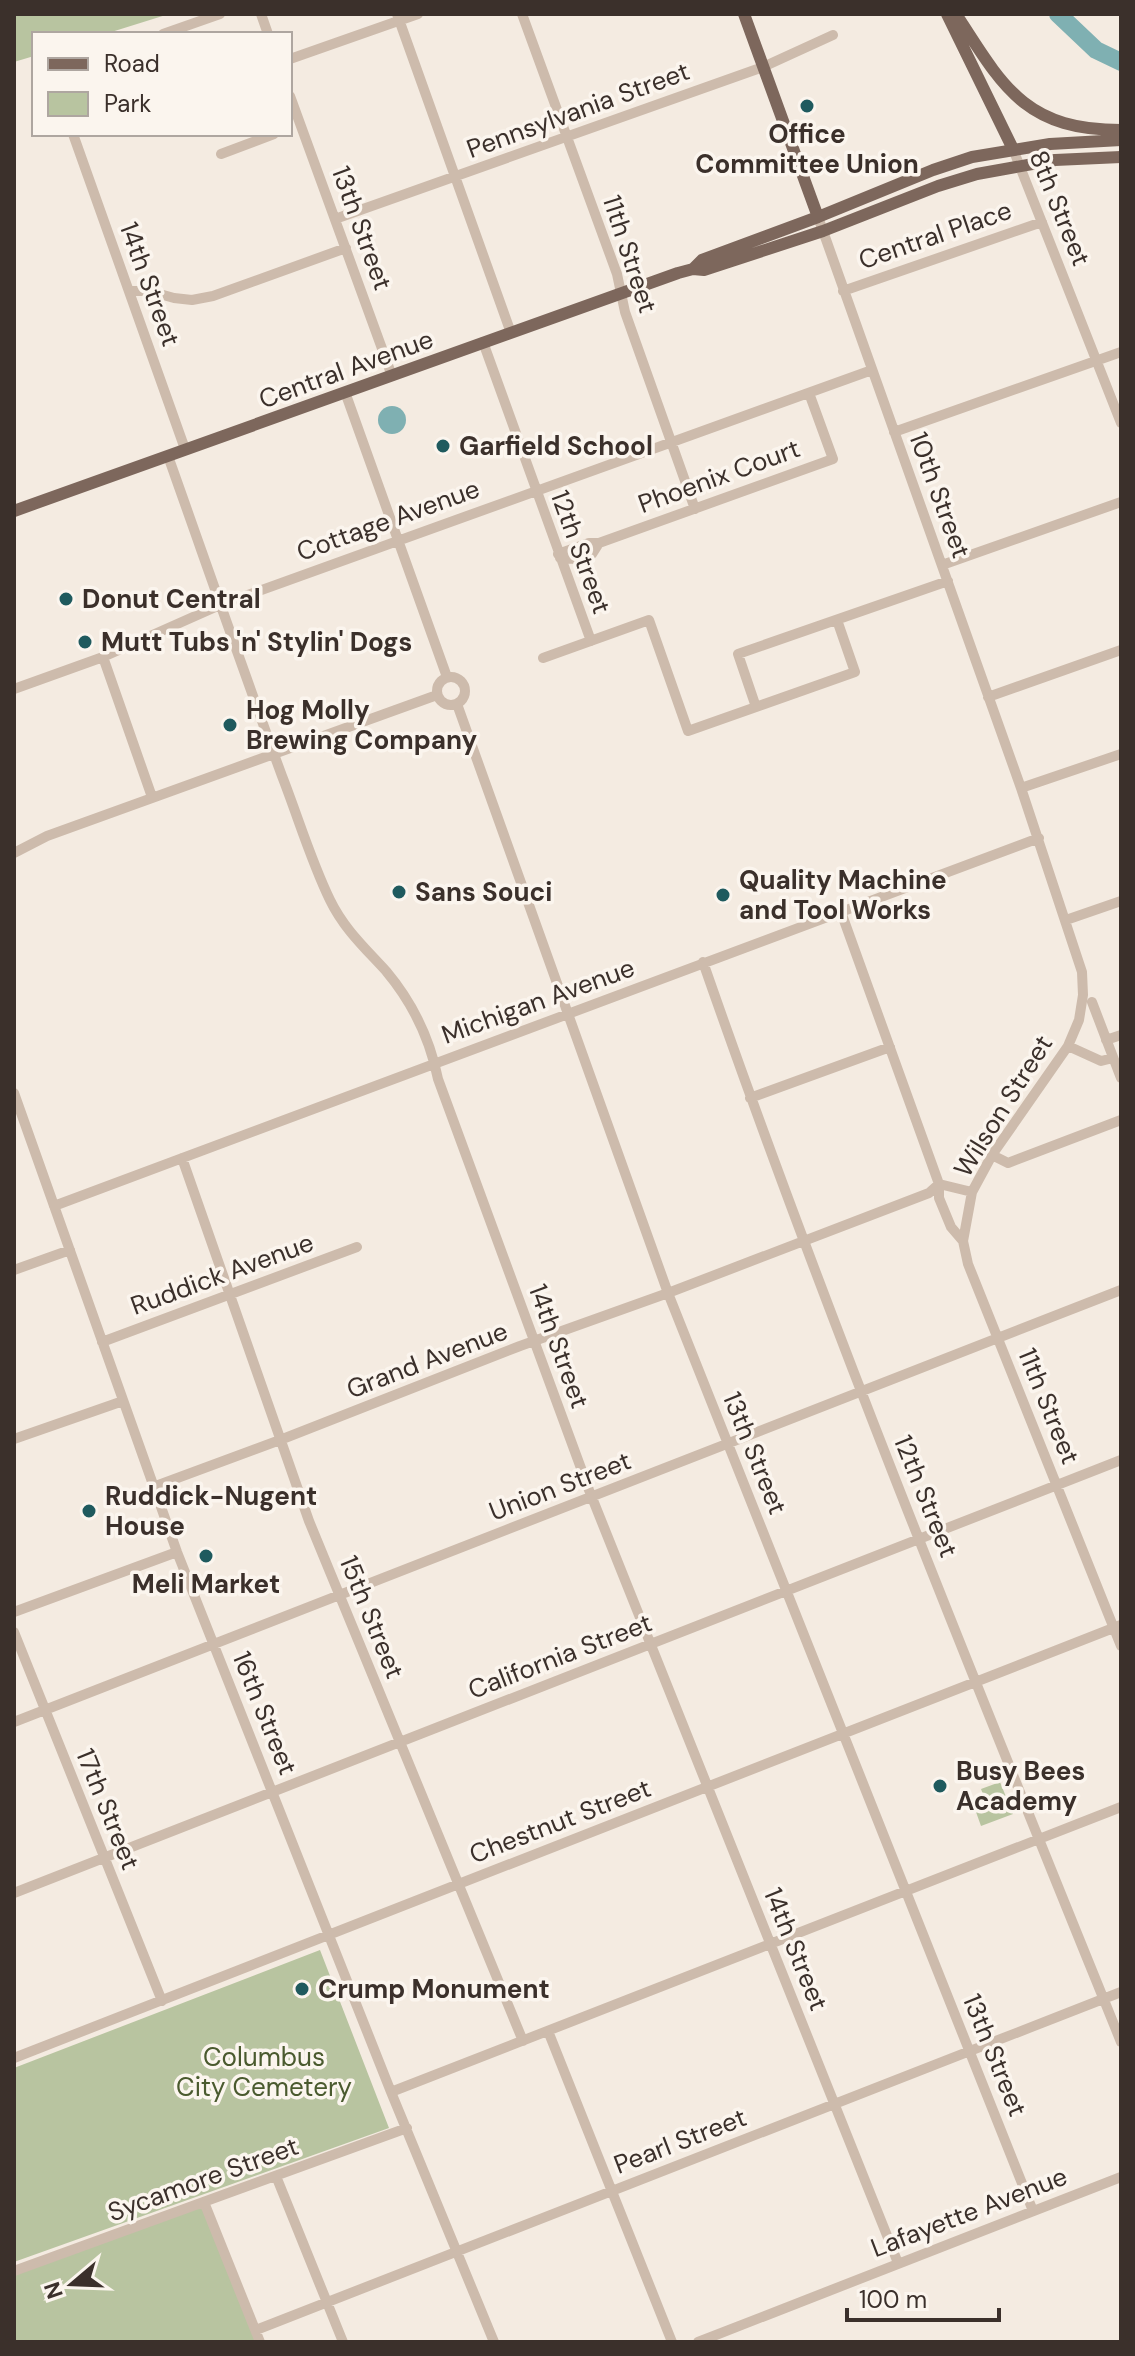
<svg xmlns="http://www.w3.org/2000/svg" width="1135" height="2356" viewBox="0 0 1135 2356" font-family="'DM Sans',sans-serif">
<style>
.green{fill:#b8c4a0}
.water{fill:#7fb0b2}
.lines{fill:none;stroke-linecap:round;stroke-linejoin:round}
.river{stroke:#7fb0b2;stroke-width:18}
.minor{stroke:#cdbbac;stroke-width:10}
.major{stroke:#7d675c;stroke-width:12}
.poi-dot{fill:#1f5a5e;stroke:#fbf5ee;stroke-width:3}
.labels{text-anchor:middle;stroke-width:7;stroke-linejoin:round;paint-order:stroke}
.street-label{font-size:26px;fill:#3b302b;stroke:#fbf5ee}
.poi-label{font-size:26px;font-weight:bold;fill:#3b302b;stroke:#fbf5ee;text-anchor:start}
.park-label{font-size:26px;fill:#4a5a2e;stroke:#fbf5ee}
</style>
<rect width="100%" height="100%" fill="#f4ebe1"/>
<path class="green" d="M14,14H169L105,34H34V56L14,62Z
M1000,1782L1013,1814L981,1826L976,1812L988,1807L981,1789Z
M320,1950L389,2128L14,2262V2068Z
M204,2202L256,2342H14V2271Z"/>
<path class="water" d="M378 420a14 14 0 1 1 28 0a14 14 0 1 1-28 0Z"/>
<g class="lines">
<path class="river" d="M1058,14L1096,50L1121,62"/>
<path class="minor" d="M261,14L268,34
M397,14L511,333
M522,14L617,274L625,312L695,509
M163,34L220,14
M290,59L418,14
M290,96L392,376
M73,134L185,449
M1013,149L1121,423
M221,154L274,134
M818,217L1021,788L1082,972L1083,995L1079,1020L1068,1046L992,1155L972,1192L963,1241
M335,219L763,67L833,35
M129,291H149L174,298L192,300L213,296L346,248
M843,291L1042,222
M483,342L591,641
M345,392L447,677
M894,432L1121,352
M168,456C206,563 243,670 282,776C298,817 311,861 330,900C344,929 365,948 386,971C412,1002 430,1039 438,1079L589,1490L898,2263
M599,543L833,459L809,393
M558,554L589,543H599L592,554L576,559L560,558
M942,565L1121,502
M837,620L855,672L756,707L738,654L948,581
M103,657L152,797
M543,658L649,620L688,731L756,707
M437 691a14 14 0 1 1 28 0a14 14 0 1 1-28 0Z
M14,689L103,657L220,605L872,370
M988,697L1121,650
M457,704L668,1293L1033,2211
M1021,788L1121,754
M14,853L47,836L437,695
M841,912L939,1184L972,1192
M1066,920L1121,901
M703,962C830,1327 976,1684 1121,2042
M1092,1002L1121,1078
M1106,1040L1121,1035
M1068,1046L1101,1061L1113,1058
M14,1093L177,1552L391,2092L494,2342
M750,1098L890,1047
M992,1155L1008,1163L1121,1120
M182,1158L309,1521L523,2041
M939,1184V1198L951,1227L963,1241L968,1264L1121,1646
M54,1206L1039,838
M14,1270L70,1250
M102,1342L357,1247
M14,1439L123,1401
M153,1487L280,1440L520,1346L668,1293L929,1193L939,1184
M14,1612L177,1552
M14,1632L162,2001
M14,1722L1121,1290
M14,1893L1121,1460
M548,2031L672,2342
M14,2058L1121,1625
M391,2092L1121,1807
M276,2176L343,2342
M204,2202L260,2342
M14,2271L407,2128
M256,2330L1121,1992
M698,2342L1121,2177"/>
<path class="major" d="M744,14L818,217
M947,14L1013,149
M956,14C1003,87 1025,130 1121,130
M693,269L702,260L818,217L933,170L972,157L1050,144L1121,140
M14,511L678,273L693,269L704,270L823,231L938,186L977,174L1055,160L1121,157"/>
</g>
<g class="poi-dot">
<circle cx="807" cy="106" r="8"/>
<circle cx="443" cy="446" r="8"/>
<circle cx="66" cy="599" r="8"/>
<circle cx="85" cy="642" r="8"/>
<circle cx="230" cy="725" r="8"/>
<circle cx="399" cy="892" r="8"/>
<circle cx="723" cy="895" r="8"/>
<circle cx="89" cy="1511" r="8"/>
<circle cx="206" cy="1556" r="8"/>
<circle cx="940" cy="1786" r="8"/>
<circle cx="302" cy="1989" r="8"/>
</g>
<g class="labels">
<g class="street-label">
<text transform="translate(578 110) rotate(-20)" y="9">Pennsylvania Street</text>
<text transform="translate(1060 208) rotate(68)" y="9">8th Street</text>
<text transform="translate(362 228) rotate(70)" y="9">13th Street</text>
<text transform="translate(935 235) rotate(-19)" y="9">Central Place</text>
<text transform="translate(630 254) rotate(72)" y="9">11th Street</text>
<text transform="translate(150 284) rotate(70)" y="9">14th Street</text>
<text transform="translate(346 369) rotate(-20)" y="9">Central Avenue</text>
<text transform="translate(719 476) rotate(-20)" y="9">Phoenix Court</text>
<text transform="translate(940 495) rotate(70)" y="9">10th Street</text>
<text transform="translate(388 520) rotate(-20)" y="9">Cottage Avenue</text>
<text transform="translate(581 552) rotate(70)" y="9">12th Street</text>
<text transform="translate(538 1001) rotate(-20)" y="9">Michigan Avenue</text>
<text transform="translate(1003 1106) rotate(-58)" y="9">Wilson Street</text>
<text transform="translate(222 1274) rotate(-20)" y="9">Ruddick Avenue</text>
<text transform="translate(559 1346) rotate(70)" y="9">14th Street</text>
<text transform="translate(427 1360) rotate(-21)" y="9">Grand Avenue</text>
<text transform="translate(1049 1406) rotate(68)" y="9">11th Street</text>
<text transform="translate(755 1453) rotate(68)" y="9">13th Street</text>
<text transform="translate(560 1486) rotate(-21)" y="9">Union Street</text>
<text transform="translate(926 1496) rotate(68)" y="9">12th Street</text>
<text transform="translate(372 1617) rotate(68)" y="9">15th Street</text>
<text transform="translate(560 1656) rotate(-21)" y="9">California Street</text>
<text transform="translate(265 1713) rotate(68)" y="9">16th Street</text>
<text transform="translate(108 1809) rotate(68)" y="9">17th Street</text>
<text transform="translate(560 1821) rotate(-21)" y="9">Chestnut Street</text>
<text transform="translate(796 1949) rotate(68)" y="9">14th Street</text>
<text transform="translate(995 2055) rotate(68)" y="9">13th Street</text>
<text transform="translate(680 2141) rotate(-21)" y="9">Pearl Street</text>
<text transform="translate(203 2179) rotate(-20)" y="9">Sycamore Street</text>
<text transform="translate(969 2212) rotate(-21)" y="9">Lafayette Avenue</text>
</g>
<g class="poi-label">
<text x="807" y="143" text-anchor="middle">Office<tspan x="807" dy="30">Committee Union</tspan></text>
<text x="459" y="455">Garfield School</text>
<text x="82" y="608">Donut Central</text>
<text x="101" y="651">Mutt Tubs 'n' Stylin' Dogs</text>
<text x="246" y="719">Hog Molly<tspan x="246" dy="30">Brewing Company</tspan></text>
<text x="739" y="889">Quality Machine<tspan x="739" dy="30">and Tool Works</tspan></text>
<text x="415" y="901">Sans Souci</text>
<text x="105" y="1505">Ruddick-Nugent<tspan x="105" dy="30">House</tspan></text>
<text x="206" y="1593" text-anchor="middle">Meli Market</text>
<text x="956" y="1780">Busy Bees<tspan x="956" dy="30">Academy</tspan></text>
<text x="318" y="1998">Crump Monument</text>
</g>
<g class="park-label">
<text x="264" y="2066">Columbus<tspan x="264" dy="30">City Cemetery</tspan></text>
</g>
</g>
<rect width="1135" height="2356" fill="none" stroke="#3b302b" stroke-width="32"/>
<rect x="32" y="32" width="260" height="104" fill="#fbf5ee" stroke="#aea6a0" stroke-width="2"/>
<rect x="48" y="58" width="40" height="12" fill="#7d675c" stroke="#aea6a0" stroke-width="2"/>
<text x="104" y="72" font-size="24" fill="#3b302b">Road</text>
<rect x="48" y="92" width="40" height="24" fill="#b8c4a0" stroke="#aea6a0" stroke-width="2"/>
<text x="104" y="112" font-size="24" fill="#3b302b">Park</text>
<g transform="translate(72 2284) rotate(251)" stroke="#fbf5ee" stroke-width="6" paint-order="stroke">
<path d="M0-6L14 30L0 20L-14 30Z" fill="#3b302b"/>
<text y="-12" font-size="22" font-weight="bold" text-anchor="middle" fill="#3b302b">N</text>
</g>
<path d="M847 2308v12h152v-12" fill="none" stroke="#3b302b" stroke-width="4"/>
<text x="859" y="2308" font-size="24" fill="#3b302b" stroke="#fbf5ee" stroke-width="6" paint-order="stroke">100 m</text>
</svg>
